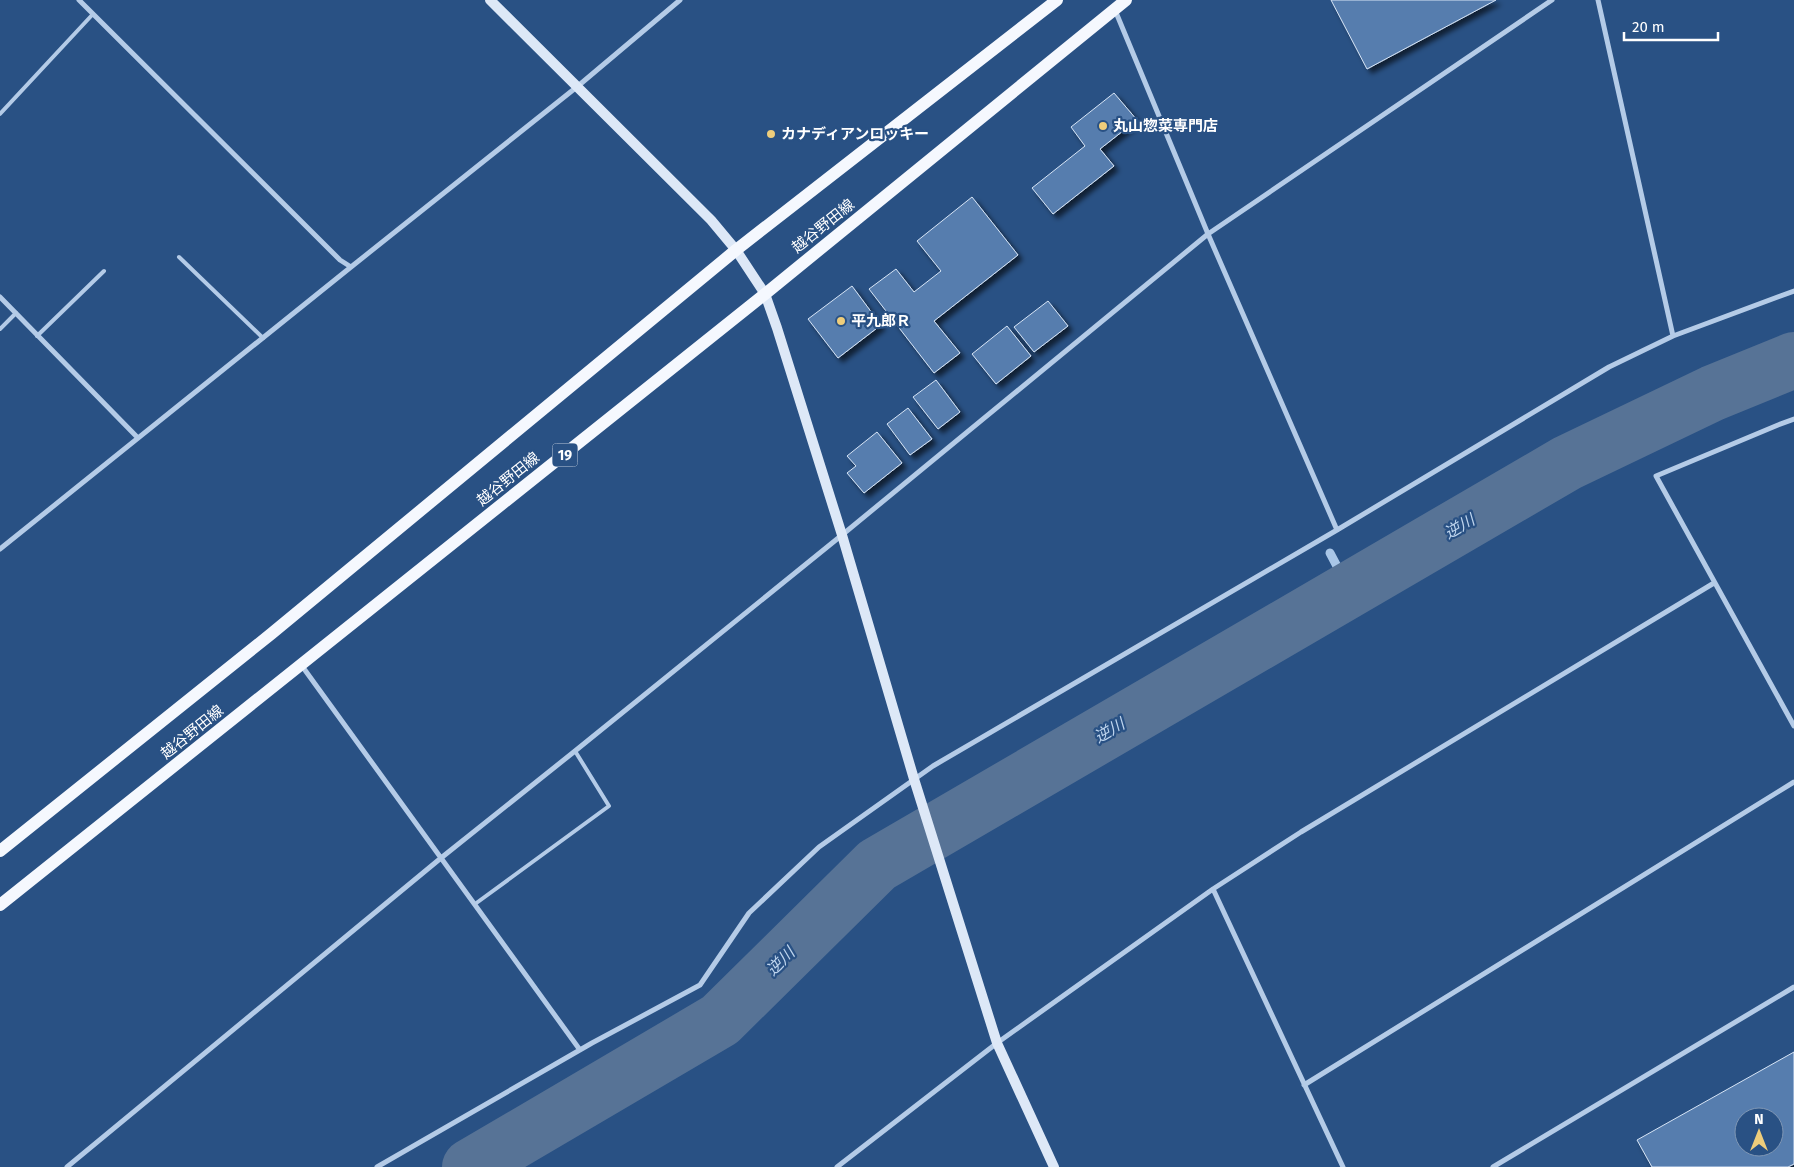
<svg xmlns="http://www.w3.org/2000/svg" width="1794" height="1167" viewBox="0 0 1794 1167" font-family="'Fira Sans','Noto Sans JP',sans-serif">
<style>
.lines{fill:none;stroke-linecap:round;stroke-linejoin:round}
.stream{stroke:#a9c6e7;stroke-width:9}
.river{stroke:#577396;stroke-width:56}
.building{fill:#567dae;stroke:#d7e5f6;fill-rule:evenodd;filter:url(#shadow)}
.lane{stroke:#b4cbe7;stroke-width:4}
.street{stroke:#b4cbe7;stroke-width:5}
.secondary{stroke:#dde8f7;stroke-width:10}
.primary{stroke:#f5f8fe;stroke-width:12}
.poi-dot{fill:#eecd7b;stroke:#295184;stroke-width:2}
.labels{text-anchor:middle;stroke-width:4.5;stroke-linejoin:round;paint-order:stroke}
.shield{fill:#295184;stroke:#bfcbda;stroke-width:1}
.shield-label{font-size:14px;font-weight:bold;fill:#fff}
.poi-label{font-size:15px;font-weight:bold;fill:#fff;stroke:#295184;text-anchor:start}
.street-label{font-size:15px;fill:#fff;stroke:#295184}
.water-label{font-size:16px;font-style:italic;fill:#bfd5ee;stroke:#295184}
</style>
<defs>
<filter id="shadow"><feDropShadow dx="4.5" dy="4.5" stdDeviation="2.5" flood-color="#0009"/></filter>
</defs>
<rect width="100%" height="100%" fill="#295184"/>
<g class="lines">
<path class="stream" d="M1330,553L1349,589"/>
<path class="river" d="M470,1167L720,1020L877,865L1567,463L1713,393L1794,360"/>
</g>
<path class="building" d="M1331,0H1496L1367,69Z
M1114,93L1137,120L1100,149L1114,166L1053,214L1032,188L1085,146L1071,127Z
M972,197L1018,255L934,321L960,353L934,373L869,289L896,269L914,292L941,271L917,241Z
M852,286L881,325L838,358L808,319Z
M1048,301L1068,326L1034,352L1014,327Z
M1007,326L1031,356L996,384L972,354Z
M936,380L960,412L938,429L913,397Z
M908,408L932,439L910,455L887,424Z
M877,432L902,463L864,493L847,473L856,466L847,456Z
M1794,1052V1164L1788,1167H1652L1637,1140ZM1744,1117H1774V1147H1744Z"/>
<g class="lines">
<path class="lane" d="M0,114L93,14
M179,257L263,338
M0,329L16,313
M37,336L104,271
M475,904L609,806L575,751"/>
<path class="street" d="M79,0L340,260L351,267
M1598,0L1673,336
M1115,10L1208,234L1337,530
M0,297L138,438
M1794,419L1778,425L1656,476L1794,726
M0,549L351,267L578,86L680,0
M302,666L580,1050
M1213,889L1343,1167
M1304,1085L1794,782
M67,1167L441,858L575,751L842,535L1208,234L1552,0
M377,1167L592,1043L700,985L749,913L819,847L933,766L1337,530L1609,367L1673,336L1794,291
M837,1167L997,1043L1213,889L1301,832L1714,583
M1493,1167L1794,987"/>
<path class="secondary" d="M490,0L711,220L736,250L765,294L777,328L842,535L914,779L997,1043L1054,1167"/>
<path class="primary" d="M0,851L271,634L736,250L1057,0
M0,905L765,294L1126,0"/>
</g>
<g class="poi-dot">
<circle cx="1103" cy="126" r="5"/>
<circle cx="771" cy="134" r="5"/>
<circle cx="841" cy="321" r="5"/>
</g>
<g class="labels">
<rect class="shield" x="552.5" y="443.5" width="25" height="23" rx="4"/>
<g class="shield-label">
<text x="565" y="460">19</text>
</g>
<g class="poi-label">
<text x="1113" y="131">丸山惣菜専門店</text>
<text x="781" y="139">カナディアンロッキー</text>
<text x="851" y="326">平九郎Ｒ</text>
</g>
<g class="street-label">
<text transform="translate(823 226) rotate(-39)" y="5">越谷野田線</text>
<text transform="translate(508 479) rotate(-39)" y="5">越谷野田線</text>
<text transform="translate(192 732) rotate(-39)" y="5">越谷野田線</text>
</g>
<g class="water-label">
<text transform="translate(1459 526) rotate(-30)" y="6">逆川</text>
<text transform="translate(1109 730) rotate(-30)" y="6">逆川</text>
<text transform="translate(780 961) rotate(-45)" y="6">逆川</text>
</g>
</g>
<g transform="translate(1759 1132)"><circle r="24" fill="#295184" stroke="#7f97b5"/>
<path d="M0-4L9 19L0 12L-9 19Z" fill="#eecd7b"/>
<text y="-8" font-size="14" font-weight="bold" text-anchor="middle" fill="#ffffff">N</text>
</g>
<path d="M1624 32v8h94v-8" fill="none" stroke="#ffffff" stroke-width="2.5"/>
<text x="1632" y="32" font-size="15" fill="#ffffff" stroke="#295184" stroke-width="4" paint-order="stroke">20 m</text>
</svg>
